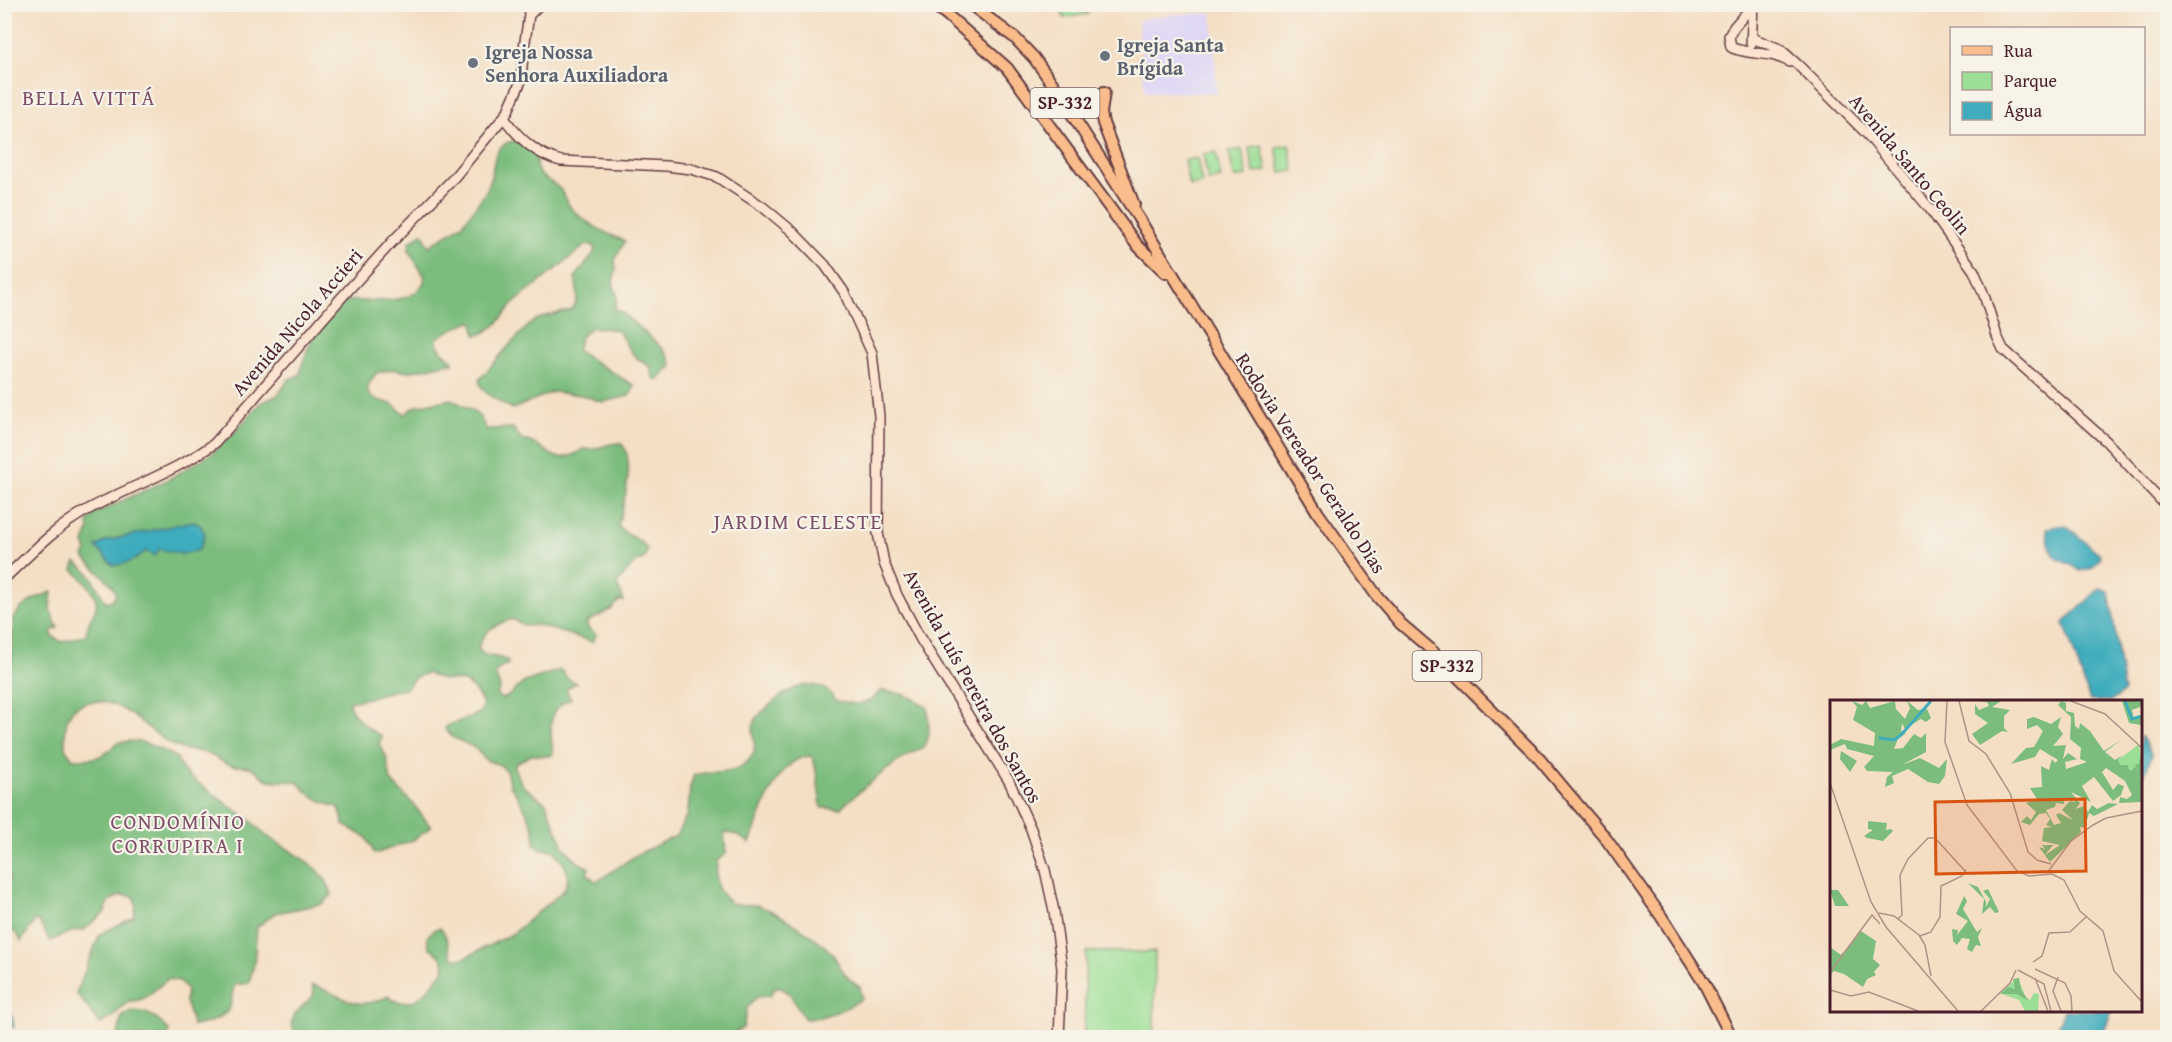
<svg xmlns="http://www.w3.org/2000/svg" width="2172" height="1042" viewBox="0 0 2172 1042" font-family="'Gentium Book Plus',serif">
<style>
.built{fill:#ddd5f6}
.green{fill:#9bde95;stroke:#727e60;stroke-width:1.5}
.forest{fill:#7cbd7e;stroke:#636e54;stroke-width:1.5}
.water{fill:#3eacbc;stroke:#446674;stroke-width:1.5}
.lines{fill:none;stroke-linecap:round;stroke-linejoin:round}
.secondary-casing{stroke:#643c42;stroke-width:12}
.primary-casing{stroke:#643c42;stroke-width:14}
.secondary{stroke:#fde4d1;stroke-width:9}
.primary{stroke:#fabc8b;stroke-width:10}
.worship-dot{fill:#6b7280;stroke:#f7f3e8;stroke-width:2}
.labels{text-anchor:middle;stroke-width:4.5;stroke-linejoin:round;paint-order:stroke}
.shield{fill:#f7f3e8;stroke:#7e5f64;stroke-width:1.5}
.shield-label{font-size:18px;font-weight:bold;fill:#4a1f2b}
.worship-label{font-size:20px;font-weight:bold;fill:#5b616d;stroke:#f7f3e8;text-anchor:start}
.street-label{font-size:20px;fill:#4a1f2b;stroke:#f7f3e8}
.neighbourhood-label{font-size:21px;letter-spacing:1.5px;fill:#7c4e67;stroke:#f7f3e8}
.inset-river{fill:none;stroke:#3eacbc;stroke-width:3}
.inset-road{fill:none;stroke:#b09287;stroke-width:1.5}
.view{fill:#d8530f;fill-opacity:0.15;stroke:#d8530f;stroke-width:3}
.inset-edge{fill:none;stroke:#4a1f2b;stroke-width:3}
</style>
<rect width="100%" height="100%" fill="#f7f3e8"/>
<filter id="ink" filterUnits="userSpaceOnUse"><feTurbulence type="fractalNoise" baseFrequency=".0167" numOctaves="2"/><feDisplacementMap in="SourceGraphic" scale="12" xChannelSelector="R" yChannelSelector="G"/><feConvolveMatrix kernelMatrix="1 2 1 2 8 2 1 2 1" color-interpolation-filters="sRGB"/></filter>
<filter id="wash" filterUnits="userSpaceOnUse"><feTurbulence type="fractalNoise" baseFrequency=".008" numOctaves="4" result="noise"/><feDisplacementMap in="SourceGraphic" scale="24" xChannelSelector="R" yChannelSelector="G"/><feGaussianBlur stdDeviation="1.35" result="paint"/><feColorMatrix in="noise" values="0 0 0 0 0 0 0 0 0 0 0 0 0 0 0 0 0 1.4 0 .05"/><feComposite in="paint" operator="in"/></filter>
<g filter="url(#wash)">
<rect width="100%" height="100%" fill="#f4dfc5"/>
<path class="built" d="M1212,13L1217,93L1145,92L1138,20L1175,14Z"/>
<path class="green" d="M1060,5H1081L1088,14L1064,18Z
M1262,145L1267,171L1254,173L1249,147Z
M1289,145L1294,171L1281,173L1276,147Z
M1242,149L1247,176L1234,178L1229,151Z
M1216,152L1221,178L1208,181L1203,154Z
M1197,158L1202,184L1189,186L1184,160Z
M1086,952H1155L1154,1037H1084Z"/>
<path class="forest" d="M512,141L519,142L536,153C535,183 544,173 560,189C565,195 567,204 572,209C586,224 607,234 625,241L615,260L616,270L613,282L617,297L615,309L622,312C634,326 671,350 672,366L657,381L653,377L650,366C633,359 627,346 618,330L591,327L580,338L577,351L635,386L629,396L603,402L581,395L552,392L513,409C501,402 482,395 479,380C495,363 516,335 533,322C543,313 567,314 572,309C580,300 577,288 575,278L594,253L595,249L592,245H586L514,303L496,325L482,334L476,335L473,323L470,321C460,327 441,332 436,340C438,349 446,355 453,361V363C438,364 408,376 396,369L376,373L367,387L371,398L392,404L405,414L416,406L451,399L471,410L480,417L486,429L513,428L522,440C553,445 548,471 584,449C597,452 606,442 621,443C637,460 623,505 618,526C626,537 640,537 647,549L645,558L634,563L617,584L624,601H619L612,609L587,622V627L596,635L593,642L538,625L526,626L512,619C494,625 484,630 478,648C484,660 496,654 508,661V664L501,667L495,674L500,687L497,695L501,699C512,697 516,687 525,682C528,681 558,670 561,670L567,678L576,683L566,689L571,699C545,708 551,731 553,754L549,756L531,755L516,763L514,768L523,786L546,803L564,847L578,862L589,868L587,873L596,882L638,854L676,836L688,813L690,787L694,775C712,770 733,775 747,762C763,747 747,735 756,719C759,714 765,710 769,706C784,692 807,677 828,691C831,693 834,698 837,701C856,705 868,707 880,691C899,691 914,697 928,708L929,734L925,746C917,751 908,755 900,760C879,775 859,791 840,809L822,808C817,791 819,772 812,756C777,755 760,817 750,843L737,835L724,832L726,854L716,861C715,883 714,889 732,904C739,905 748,904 755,905C773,908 823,941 833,955C841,967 847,981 860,987L862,998C851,1008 820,1019 805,1019L790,994L779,986L774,989L770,996L757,997L747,1008L743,1028L726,1037L298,1038L291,1024L295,1014L314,995L312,985C343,994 354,1014 389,996L390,999C418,1011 428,988 445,969C444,958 438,953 429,947L427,937L435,929L440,928C449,936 447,948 453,958L462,959L512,934L562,892C574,876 565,864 554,850L542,849L535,845L534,829L524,807L510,785L506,771L502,766L486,760L475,748L452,737L445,729L448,725C457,722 471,718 479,713C490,705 472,686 464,682C458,679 452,681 445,680C439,679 433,676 427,673L414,678L406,689C385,689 368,701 348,702C355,719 366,729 382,736L379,744L386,756L391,781L413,804L431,827L413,840L375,854L366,837L344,825L339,807C323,804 309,795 298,783C288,779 276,783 266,779C261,776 257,770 252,768C244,765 236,767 230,765C222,763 216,757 209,754C200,751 190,751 182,749C149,738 124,693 85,703C63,709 65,730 65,748L73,759C92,759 104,760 116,743C143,737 154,747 177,758C181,774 197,782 209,791C222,801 243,814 254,824C258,827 261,831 264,834C288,852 324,863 332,895L322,904L275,913L257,927L254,964L249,983L235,985C231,992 233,1003 229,1009C221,1020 205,1024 193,1026L185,1001L187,989L179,981L168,979C152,989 151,1001 129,1001L111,1018L100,1024L76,993L100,934L134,917L136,906L134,896L121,895L109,901L105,912L84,930L73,931L50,941L38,920L35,921L21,941L17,934L5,926V889L10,878L4,865V666L12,645L13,618L22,607L34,599L52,592L50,610L58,628L51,631L53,637L62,642L86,635C87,623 92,618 96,607C99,594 82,577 73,570L76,562L90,574L105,601H111L116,595C115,583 92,568 84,557L87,551L84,543L89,530L88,523L90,518L98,512L167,480L211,454L233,434L260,403L278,395L289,379L300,375C305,345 320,323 340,301C364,299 420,309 425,277L409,251L410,242L423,233L428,245L430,246C439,238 453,233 461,225C467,219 485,194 488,187C496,170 489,147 512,141Z
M131,1011C150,1011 157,1018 169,1031L168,1037H118L121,1018Z"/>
<path class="water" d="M193,521L201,526L205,534L199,550L182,554L159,549L155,556L146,551C135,560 127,565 113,565L96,547L106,541Z
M2065,525L2100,554V559L2092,568L2080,571C2070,562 2065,563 2057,558C2049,552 2048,537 2047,528Z
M2100,588L2109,591L2124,692L2112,701H2090L2064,623Z
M10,652L13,654L11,664L5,678V655Z
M2141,736L2152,755L2141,783L2140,736Z
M5,999L9,1000L7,1011L12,1016L14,1027L7,1026L5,1023Z
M2064,1011V1010L2112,1011L2101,1038L2073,1037L2057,1028Z"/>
</g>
<g filter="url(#ink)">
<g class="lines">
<defs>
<path id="secondary" d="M1754,4L1734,27L1729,36L1731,47C1738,52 1760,53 1771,55C1778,57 1784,59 1790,62
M529,15L540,4
M1752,38L1780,49L1798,65L1867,134L1930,209L1974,271L1984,295L1997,336L2003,349L2106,441L2168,508
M1751,44L1753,6
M504,118C519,138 536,155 561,161L666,166L691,169L717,177L763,207L792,231L825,265L844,292L872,353L879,416L878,533L884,563L897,595L920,638L1009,781L1031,829L1045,870L1054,911L1062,968L1059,1038
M4,579C30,554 57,526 89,509C131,486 177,471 215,443L342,297L392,242L452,180L507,113L521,81L523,54L529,15L528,4"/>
<path id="primary" d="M932,4L946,14L1007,68L1137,245L1166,273
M970,4L1015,38L1034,58L1052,83L1139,219L1318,513L1377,596L1401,624L1428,647L1536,755L1604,836L1661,916L1704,983L1732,1038
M1104,92L1101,113L1103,123L1134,205"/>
</defs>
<use href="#secondary" class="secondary-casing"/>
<use href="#primary" class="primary-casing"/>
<use href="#secondary" class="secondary"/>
<use href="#primary" class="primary"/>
</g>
</g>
<g class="worship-dot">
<circle cx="1105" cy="56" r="6"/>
<circle cx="473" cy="63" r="6"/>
</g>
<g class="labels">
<g class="shield">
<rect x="1030.5" y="88" width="69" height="30" rx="4.5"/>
<rect x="1412.5" y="651" width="69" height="30" rx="4.5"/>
</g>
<g class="shield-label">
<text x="1065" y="109">SP-332</text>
<text x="1447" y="672">SP-332</text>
</g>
<g class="worship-label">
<text x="1117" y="52">Igreja Santa<tspan x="1117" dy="23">Brígida</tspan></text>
<text x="485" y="59">Igreja Nossa<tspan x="485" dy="23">Senhora Auxiliadora</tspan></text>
</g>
<g class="street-label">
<text transform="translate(1910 164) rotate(50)" y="7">Avenida Santo Ceolin</text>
<text transform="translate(297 322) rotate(-49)" y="7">Avenida Nicola Accieri</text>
<text transform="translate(1311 463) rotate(57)" y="7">Rodovia Vereador Geraldo Dias</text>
<text transform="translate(973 686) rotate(61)" y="7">Avenida Luís Pereira dos Santos</text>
</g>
<g class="neighbourhood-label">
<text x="89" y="105">BELLA VITTÁ</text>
<text x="798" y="529">JARDIM CELESTE</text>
<text x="178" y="829">CONDOMÍNIO<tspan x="178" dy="24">CORRUPIRA I</tspan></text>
</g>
</g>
<g transform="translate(1830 700)">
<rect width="312" height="312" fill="#f4dfc5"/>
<path d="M309,44L312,65L299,76L287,66V61ZM188,278L196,298L200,300L204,293L209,294L208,311H195L189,300L169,293Z" fill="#9bde95"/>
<path d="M22,1L32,5L36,1L40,8L65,1L66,9L75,19L80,8L77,1L88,10L97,9L101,18L96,22L91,19L75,29L72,23L71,31L76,33L68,39L64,49L73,48L84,34L91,38L96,33V52L72,65L90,58L109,68L117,59L115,76L109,84L98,82L78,69L62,76L64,83L55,87L57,77L63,72L37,71L34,67L44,56L17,49L15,44L0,50V45L11,39L44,46L45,33L23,20L27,7ZM149,1H171L162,7L180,10L174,16V28L178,32L172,31L150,45L142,34L158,23L145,14V4L149,10L159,6L157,2ZM231,1L236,3V11L244,13L245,26L249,29L250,23L260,31L274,51L291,40L275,52L285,60L293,55L288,60L290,65H299L297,68L302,71L304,66L307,70L305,64H309L312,49V102L289,103L290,97L297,99L302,95L295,81L276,68L272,72L283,90L288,84L294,86L291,95L283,101L264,77L252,86L261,102L241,92L250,103L246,109L254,106L258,112L262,105L267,109L279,103L288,104L264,116L259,113L255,128L250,127L251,132L220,162L209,147L215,149L212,145H223L215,155L230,145L212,141L214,128L222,127L216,125L220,119L216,113L209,114L200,125L191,122L197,116L201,120L206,112L196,103L207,99L200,88L212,87L211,66L219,70L222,59L225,63L228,60L210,49L205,57L181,64L196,48L204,47L213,31L207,25L197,29V19L204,17L221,24L231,17L228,27L233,34L223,46L236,45L233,59L238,53L247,59L235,62L236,69L257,62L250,59L251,48L240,39L241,17L228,5ZM234,98H243L245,102L240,101L232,110L243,120L229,113L226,115L231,123L224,125L216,110L225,107L226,103L234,104ZM292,1H312L310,7L302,10L304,19L312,15L311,25L299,23ZM11,51L27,61L20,72L10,59ZM38,121L57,123L56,130L61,129L63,131L53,141L37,138L34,136L43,130L38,129ZM138,183L148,187L156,202V207L160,199L153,191L158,189L169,212L165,213L160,207L152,214L154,199ZM0,190H8L19,206H5ZM134,196L137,201L133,209L147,232L152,228L148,237L151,246L146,245L142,252L137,249L140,239L132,238L127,245L123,241L122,229L128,230L127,235L138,221L126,214ZM31,231L46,241L43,259L50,265L44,272L46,275L37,279L33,287L14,274L4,271L0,275V247L11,255ZM189,278L191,290L199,301L187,294H171L178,287L185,289L183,279Z" fill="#7cbd7e" fill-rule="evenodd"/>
<path class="inset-river" d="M295,1L302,19L312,16M49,38L64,40L71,35L101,1"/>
<path class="inset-road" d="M117,1L115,42L137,105L187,171L199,176L222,174L234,180L250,211L273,231L284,271L312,302M129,1L139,41L156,54L180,93L198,152L207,160L221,164M241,1L275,14L312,48M0,83L41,202L56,227L128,311M217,173L241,141L263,125L276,118L312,111M49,213L64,216L89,235L95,245L101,276M68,219L72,215L70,175L78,159L98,138H105L135,171M90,236L101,232L110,217L111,186L132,176L136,170M203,262L212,256L219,233L240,232L257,216M205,269L235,283L241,296L242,311M188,270L214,284L221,311M0,272L42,215L50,224M228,277L223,291L231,311M205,278L218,311M0,290L21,296L39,292L88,311M151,311L180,283L186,270"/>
<path class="view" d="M255,99L256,171L106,174L105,102Z"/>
<rect width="312" height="312" class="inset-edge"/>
</g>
<rect width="2172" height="1042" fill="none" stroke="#f7f3e8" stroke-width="24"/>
<rect x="1950" y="27" width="195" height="108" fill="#f7f3e8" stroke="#b29e9c" stroke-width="1.5"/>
<rect x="1962" y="46" width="30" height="9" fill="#fabc8b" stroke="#b29e9c" stroke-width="1.5"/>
<text x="2004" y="57" font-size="18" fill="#4a1f2b">Rua</text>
<rect x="1962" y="72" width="30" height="18" fill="#9bde95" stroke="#b29e9c" stroke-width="1.5"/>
<text x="2004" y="87" font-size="18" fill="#4a1f2b">Parque</text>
<rect x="1962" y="102" width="30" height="18" fill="#3eacbc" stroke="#b29e9c" stroke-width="1.5"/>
<text x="2004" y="117" font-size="18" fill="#4a1f2b">Água</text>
</svg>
